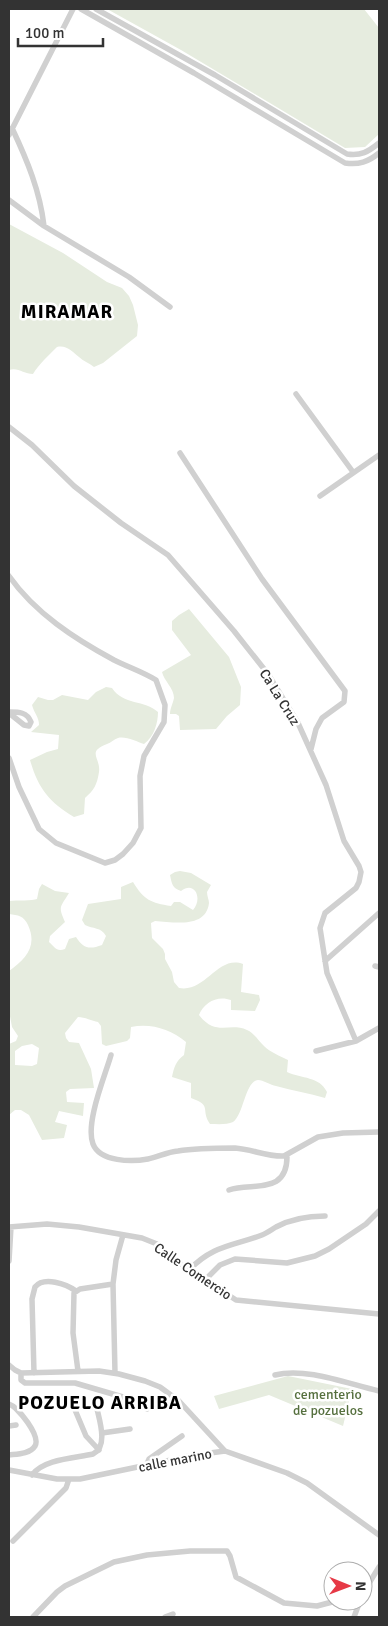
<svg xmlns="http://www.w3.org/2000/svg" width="388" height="1626" viewBox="0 0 388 1626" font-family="Signika,sans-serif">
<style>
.green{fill:#e6ecdf;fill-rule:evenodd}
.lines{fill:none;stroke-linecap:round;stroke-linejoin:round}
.minor{stroke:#d0d0d0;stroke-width:5.5}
.labels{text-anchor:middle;stroke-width:5;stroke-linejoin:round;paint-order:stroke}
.street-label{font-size:14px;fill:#333;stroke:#fff}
.park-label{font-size:14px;fill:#56703f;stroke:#fff}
.district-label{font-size:19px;font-weight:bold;letter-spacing:1px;fill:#000;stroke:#fff}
</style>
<rect width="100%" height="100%" fill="#fff"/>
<path class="green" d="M107,9H364L379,28V134L365,147L345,148L181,50Z
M9,224L63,253L107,282L122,288L129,296L133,305L138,325L137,336L103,363L94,367C89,363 83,361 79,357C71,351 67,345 57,347C49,355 39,364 33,374C24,374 18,367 9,370Z
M189,609L229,657L241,687L240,705L227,716L216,729L180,730L179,716L176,714H170C170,709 173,703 174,698C174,688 164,681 162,672L191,655L172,630V621L179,615Z
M106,687L112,688C123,705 145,700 158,712C158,723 154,737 144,744C137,742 126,736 118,738C114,739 111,743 107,744C86,752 101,758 99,772C97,785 94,790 85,798L84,814L74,817C49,802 38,788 30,760L47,752L58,749L59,735L31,732L39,725C39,717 34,713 32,705L38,697L48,700H53L62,695L88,700L96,692Z
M180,871L191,873L211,885L207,892C207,896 209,900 209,903C206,929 173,922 155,921L151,923L152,938L163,949L165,954V959L172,972L174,982L179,988C206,993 217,955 243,964L241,992L259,995L260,1000L255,1011L231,1010V1000C218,995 204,1002 199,1015C216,1037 229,1022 247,1030C254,1033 258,1040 264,1046C270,1052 280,1056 288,1060L287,1072C302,1079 319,1076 327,1092L325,1098C309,1093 293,1091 276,1086C271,1085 263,1080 258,1080C245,1081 244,1114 233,1122C227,1125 217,1124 210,1124C200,1109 213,1106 191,1098V1083L172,1077C174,1067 176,1061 184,1055L186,1042C170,1029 151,1023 131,1027L130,1038L127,1041L106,1046L102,1044L101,1026L98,1022C92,1021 85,1017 78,1017L65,1033L66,1038L69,1042L79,1043L91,1069L94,1088L70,1089L66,1092L67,1102L84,1103L83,1116L59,1111L55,1122L67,1125L64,1138L42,1140L29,1115L21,1110H15L9,1115V1044L16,1041L18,1036L12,1027L9,1011V971C25,959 38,947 28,925C24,916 18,915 9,914V901C16,900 33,901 37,899L39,889L42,884L55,891L69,893C60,908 58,906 65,922L50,936L49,942C55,947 56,952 65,949L69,939L76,937C83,948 89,950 102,945L106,936C101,927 93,929 85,925L82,920L88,904L121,899V887L133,882C144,900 151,903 171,906L174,902H180L193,910C203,899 195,880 181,891C172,888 172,884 170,875L175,872ZM32,1044L39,1048L37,1064L32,1066L15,1065V1051L22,1046Z
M288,1376L352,1389L343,1426L269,1395L219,1409L214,1396Z"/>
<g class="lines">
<path class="minor" d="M81,9L194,73L345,163C359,165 368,162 379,153
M96,9L215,75L347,154C361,156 368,152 379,143
M12,128C27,160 40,191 44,226
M9,135L73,9
M9,200L44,226L129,277L170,307
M296,394L353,472
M9,427L32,445L74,486L121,523L168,555L234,631L268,674L298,723L326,785L344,841L359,866L361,872L359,882L356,888L325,913L320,928L327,973L356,1041
M180,453L262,579L345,691L344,702L322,718L316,729L311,749
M320,496L379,455
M9,576C35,613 75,639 114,660C128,667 143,672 156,680L165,705L164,722L144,756L140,776L141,828L133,843L123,854L115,860L105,863L56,843L39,829L19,787L9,758
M9,712C19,712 27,712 31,722L29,726L24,725L9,713
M325,961L379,913
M375,966L379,967
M316,1051L356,1041L379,1028
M111,1055C105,1076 85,1123 93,1144C100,1162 132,1162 148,1159C158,1157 167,1152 178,1151C196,1148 216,1148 235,1148C251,1149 268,1157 284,1156L318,1137L343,1133L379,1132
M229,1190C252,1182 288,1196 287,1155
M9,1227L47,1224L79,1227L142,1238L157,1244L181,1264L236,1300L379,1314
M9,1261L11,1227
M189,1270C213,1245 233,1246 262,1235C267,1233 271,1230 276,1227C291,1219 308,1216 325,1216
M205,1280L220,1265L235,1259L287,1263L315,1256L329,1249L366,1224L379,1211
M9,1365L15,1370L21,1373L99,1371L119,1374L145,1381L160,1387L179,1401L225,1451
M78,1371L73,1333L74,1293L80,1289L113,1284
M21,1373V1380L25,1383H75L140,1402L147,1409
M34,1373L32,1299L35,1287C44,1276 66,1284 76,1291
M115,1373L113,1284L116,1260L123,1235
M275,1375C306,1367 348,1384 379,1391
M70,1398L86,1436L99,1450
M9,1404C18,1407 41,1436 35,1446C30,1454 17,1454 9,1455
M9,1426L16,1425
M102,1433L130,1429
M146,1466L149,1459L182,1436
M9,1470L57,1479H80L195,1455L225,1451L287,1473L307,1483L379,1535
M32,1475C43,1459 75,1458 93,1454C108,1447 100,1422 97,1409
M13,1541L66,1488L69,1479
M363,1593L379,1567
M33,1617L57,1592L65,1586L114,1562L147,1555L190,1551H227L230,1556L236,1577L284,1603L317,1606L336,1601
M165,1617L173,1614
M354,1617L360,1601"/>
</g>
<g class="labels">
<g class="street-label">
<text transform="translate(280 697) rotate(58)" y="5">Ca La Cruz</text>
<text transform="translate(193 1271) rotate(34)" y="5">Calle Comercio</text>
<text transform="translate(175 1460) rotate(-11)" y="5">calle marino</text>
</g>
<g class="park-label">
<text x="328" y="1399">cementerio<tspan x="328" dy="16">de pozuelos</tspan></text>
</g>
<g class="district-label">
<text x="67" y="318">MIRAMAR</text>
<text x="100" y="1409">POZUELO ARRIBA</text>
</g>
</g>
<rect width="388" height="1626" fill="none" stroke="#333333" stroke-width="20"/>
<g transform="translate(348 1586) rotate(91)"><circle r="24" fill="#ffffff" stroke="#adadad"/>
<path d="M0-4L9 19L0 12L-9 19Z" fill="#e63946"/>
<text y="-8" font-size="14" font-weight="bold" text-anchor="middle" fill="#333333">N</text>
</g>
<path d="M18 38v8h85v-8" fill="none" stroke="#333333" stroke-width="2.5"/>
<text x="25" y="38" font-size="15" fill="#333333" stroke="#ffffff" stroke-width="4" paint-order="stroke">100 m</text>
</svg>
